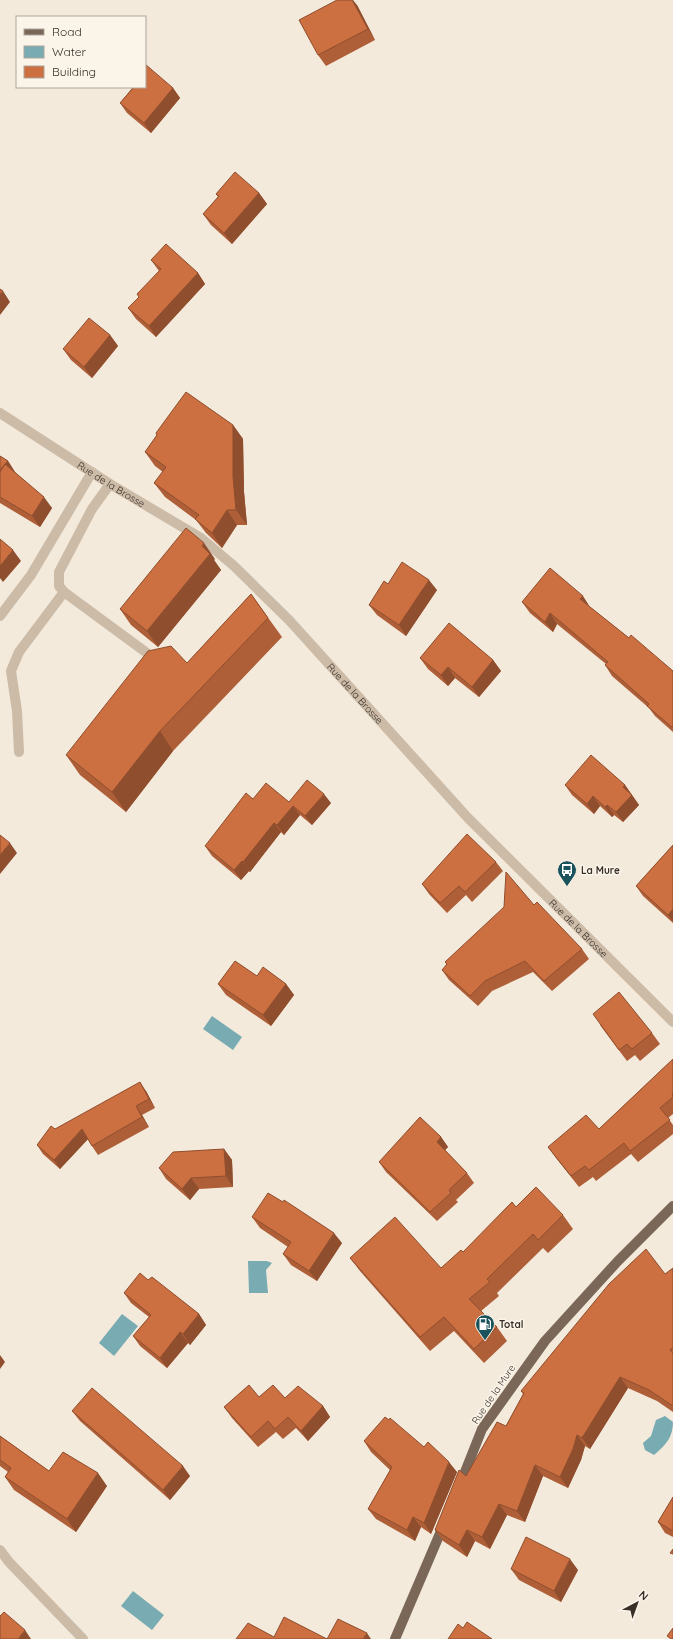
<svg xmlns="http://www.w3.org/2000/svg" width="673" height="1639" viewBox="0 0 673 1639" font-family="Quicksand,sans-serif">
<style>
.water{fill:#79abb2}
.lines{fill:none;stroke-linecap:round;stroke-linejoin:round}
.minor{stroke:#ccbba7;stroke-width:10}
.major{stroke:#7b6758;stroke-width:10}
.wall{fill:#af5f38}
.shaded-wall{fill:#8f4e2e}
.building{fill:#cc6f41;stroke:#8f4e2e}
.labels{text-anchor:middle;stroke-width:3;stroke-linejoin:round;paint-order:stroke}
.street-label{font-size:10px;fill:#382f28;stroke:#fbf4e9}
.poi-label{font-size:10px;font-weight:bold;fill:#382f28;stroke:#fbf4e9;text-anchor:start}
</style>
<rect width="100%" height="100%" fill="#f3eadc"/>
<path class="water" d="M212,1016L242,1037L233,1050L203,1029Z
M248,1261H267L272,1263L266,1270L268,1293H249Z
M122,1314L138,1326L114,1356L99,1343Z
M665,1416L673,1422C673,1437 666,1445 654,1455L645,1450L643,1443L651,1436L656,1420Z
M133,1591L164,1615L152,1630L121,1606Z"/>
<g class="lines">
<g class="minor">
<path id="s1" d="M0,413L110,484L201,538L234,566L289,620L468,818L673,1022"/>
<path d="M110,484L92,509L59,572V586L64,592L151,656"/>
<path d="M0,616L31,575L92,472"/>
<path d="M19,752L17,711L11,671L19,652L64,592"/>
<path d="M0,1550L9,1562L83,1639"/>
</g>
<path class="major" d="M459,1487L482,1429L545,1341L617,1262L673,1206
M395,1639L444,1524"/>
</g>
<path class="wall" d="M357,5L375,40L326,66L318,55Z
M133,87L173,88L180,98L151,133L127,113L120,103Z
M259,193L267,204L232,244L211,225L203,214L218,197L216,194Z
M151,260L198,273L205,284L156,337L136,319L128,308L139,297L159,271Z
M110,335L118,346L92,378L71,360L63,349Z
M233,425L243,439L244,492L247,525H237L222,548L206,533L196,520L165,497L154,483L163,472L155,466L145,452L157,435L156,433Z
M0,456L8,461L15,472L52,508L40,527L0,503Z
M215,559L214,560L221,570L158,647L131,625L120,609Z
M388,584L437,590L406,636L377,615L369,605Z
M251,594L282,637L173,751L126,812L80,775L66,755L187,663Z
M522,602L590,607L629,638L673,671V732L655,716L649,708L612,676L605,665L606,664L557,624L553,632L530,613Z
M420,658L493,660L501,671L479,697L455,678L448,686L428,669Z
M565,785H625L639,805L623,822L614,815L612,817L600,806L594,814L572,795Z
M253,799L289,802L331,803L312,825L300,815L284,835L281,832L250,872L249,871L241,880L212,856L205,846Z
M673,845V923L643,896L636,886Z
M496,862L503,871L472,902L466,895L447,913L429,894L422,884Z
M534,905L582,949L589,959L552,991L533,972L492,991L478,1006L449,980L442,970L447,965L445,962Z
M257,976L286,984L294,995L271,1026L226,995L218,984Z
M600,1025L652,1033L660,1044L640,1061L635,1055L627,1061Z
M673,1059V1114L668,1118L673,1125V1134L638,1162L631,1154L596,1181L593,1177L579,1187L556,1158L548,1147L599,1129Z
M146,1091L155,1108L142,1115L149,1127L98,1155L92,1146L88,1139L60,1169L43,1154L37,1145L55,1129Z
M441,1137L448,1147L445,1150L467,1173L474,1183L456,1200L458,1202L437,1221L386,1172L379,1162Z
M224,1149L232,1160L233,1187L199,1189L190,1200L166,1179L159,1168Z
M516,1207L563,1215L573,1229L548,1253L543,1248L497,1293L499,1296L481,1311L497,1327L507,1341L484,1363L454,1331L430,1351L360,1271L350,1258L441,1268L463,1252Z
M252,1217L342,1243L317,1281L291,1265L283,1254L288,1247L260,1228Z
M673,1268V1412L657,1401L628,1388L590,1449L585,1446L581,1460L568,1488L543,1476L525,1522L507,1515L490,1549L475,1541L467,1557L443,1541L435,1530L466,1476L506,1426L523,1394L521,1391Z
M148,1280L199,1314L206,1325L190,1345L188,1343L167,1368L140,1346L133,1336L149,1317L131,1303L124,1293Z
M259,1397L285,1398L323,1406L330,1417L308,1441L296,1428L283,1439L276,1432L258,1447L232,1418L224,1407Z
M72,1411L190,1476L170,1500L80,1421Z
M0,1436L49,1471L107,1486L76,1532L14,1490L5,1477L8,1472L0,1466Z
M364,1441L424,1447L457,1472L431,1534L421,1527L415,1541L376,1519L368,1509L390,1470L371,1452Z
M673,1497V1537L665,1533L658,1522Z
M511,1569L578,1570L561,1602L519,1580Z"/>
<path class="shaded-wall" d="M352,0H353L357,5L375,40L368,29Z
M173,88L180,98L151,133L144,123Z
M259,193L267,204L232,244L224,233Z
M198,273L205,284L156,337L149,326Z
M3,291L10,302L0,315V295Z
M110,335L118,346L92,378L84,367Z
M233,425L243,439L244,492L247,525L236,510L233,477Z
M8,461L15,472L5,464Z
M44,497L52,508L40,527L32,516Z
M227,510L237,525L222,548L212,533Z
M204,543L215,559L214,560L221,570L158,647L147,631Z
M13,550L21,561L3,582L0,578V566Z
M429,580L437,590L406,636L399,625Z
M583,596L590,607L580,599Z
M550,613L557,624L553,632L545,622Z
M493,660L501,671L479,697L472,687Z
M448,667L455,678L448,686L441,675Z
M160,731L173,751L126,812L112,792Z
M625,785L639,805L623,822L616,812L623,787Z
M324,794L331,803L312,825L305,816Z
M593,796L600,806L594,814L587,804Z
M607,805L614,815L612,817L605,807Z
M293,806L300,815L284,835L277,825Z
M274,823L281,832L250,872L243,862Z
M10,843L17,853L0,874V855Z
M242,861L249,871L241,880L234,870Z
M673,909V922L668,915Z
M286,984L294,995L271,1026L263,1015Z
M140,1082L146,1091L155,1108L149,1099Z
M136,1106L142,1115L149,1127L142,1117Z
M82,1129L89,1138L60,1169L54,1160Z
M441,1137L448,1147L443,1152L437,1142Z
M224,1149L232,1160L233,1187L226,1176Z
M191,1178L199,1189L190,1200L182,1189Z
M334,1233L342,1243L317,1281L309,1271Z
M199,1314L206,1325L190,1345L183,1334Z
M180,1332L188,1343L167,1368L160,1358Z
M0,1355L5,1362L0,1369Z
M620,1377L628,1388L590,1449L582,1438Z
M323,1406L330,1417L308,1441L301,1431Z
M577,1435L585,1446L581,1460L568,1488L560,1477Z
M449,1462L457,1472L431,1534L424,1523Z
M535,1465L543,1476L525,1522L517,1511Z
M183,1466L190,1476L170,1500L163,1490Z
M98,1473L107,1486L76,1532L67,1519Z
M499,1504L507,1515L490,1549L482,1537Z
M413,1517L421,1527L415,1541L407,1530Z
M467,1530L475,1541L467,1557L459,1545Z
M570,1559L578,1570L561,1602L554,1591Z
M25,1630L31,1639H18Z
M367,1633L371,1639H363Z"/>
<path class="building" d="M337,0H352L368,29L318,55L299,20Z
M145,64L173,88L144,123L120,103L134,87H145Z
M235,172L259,193L224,233L203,214L219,196L216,194Z
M166,244L198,273L149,326L128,308L139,297L137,294L161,269L151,260Z
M0,289L3,291L0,295Z
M89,318L110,335L84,367L63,349Z
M186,392L233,425V477L236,510H227L212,533L195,519L199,515L154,483L166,467L145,452L157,435L156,433Z
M0,456L8,461L5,464L44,497L32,516L0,497V472L5,464L0,470Z
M186,528L204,543L202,546L210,554L147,631L120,609Z
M0,539L13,550L0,566Z
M402,562L429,580L399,625L369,605L384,581L388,584Z
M550,568L583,596L580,599L629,638L631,635L673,671V728L647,706L649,704L605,665L608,662L550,613L545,622L522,602Z
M251,594L268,618L160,731L112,792L66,755L148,651L171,646L187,663Z
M449,623L493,660L472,687L448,667L441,675L420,658Z
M591,755L625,785L623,787L632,795L616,812L607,805L605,807L593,796L587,804L565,785Z
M307,780L324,794L305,816L293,806L277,825L274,823L243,862L242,861L234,870L205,846L246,793L253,799L266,783L289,802Z
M467,834L496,862L465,892L459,886L440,903L422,884Z
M0,835L10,843L0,855Z
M673,845V909L668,915L636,886Z
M506,872L534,905L537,902L582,949L544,981L525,961L485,981L470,996L442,970L447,964L445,962L504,907Z
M235,961L257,976L263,967L286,984L263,1015L218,984Z
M619,992L652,1033L632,1049L627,1044L619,1050L593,1014Z
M673,1059V1093L672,1094L673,1097L660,1108L670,1120L630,1151L624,1143L589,1170L585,1166L571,1176L548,1147L586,1115L599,1129Z
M140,1082L149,1099L136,1106L142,1117L92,1146L82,1129L54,1160L37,1145L51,1126L55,1129Z
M420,1117L441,1137L437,1142L467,1173L449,1190L451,1193L430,1212L379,1162Z
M224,1149L226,1176L191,1178L182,1189L159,1168L173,1152Z
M536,1187L563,1215L538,1240L533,1234L487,1279L490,1282L469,1299L497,1327L474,1349L444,1317L420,1337L350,1258L395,1217L441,1268L461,1250L463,1252L512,1202L516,1207Z
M268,1193L283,1202L284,1200L334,1233L309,1271L283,1254L291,1242L252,1217Z
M646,1249L665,1274L673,1268V1347L670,1350L673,1353V1406L649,1390L620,1377L582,1438L577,1435L573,1449L560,1477L535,1465L517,1511L499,1504L482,1537L467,1530L459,1545L435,1530L459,1470L466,1476L497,1422L506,1426L524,1393L521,1391L609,1284Z
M140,1273L148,1280L152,1277L199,1314L183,1334L180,1332L160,1358L133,1336L151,1315L124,1293Z
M249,1385L259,1397L273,1385L285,1398L298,1386L323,1406L301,1431L288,1417L275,1429L268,1421L251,1437L224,1407Z
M92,1388L183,1466L163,1490L72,1411Z
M385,1417L389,1420L390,1418L424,1447L428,1442L449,1462L424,1523L413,1517L407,1530L368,1509L392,1467L364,1441Z
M0,1436L49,1471L63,1452L98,1473L67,1519L5,1477L11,1468L0,1460Z
M673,1497V1531L658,1522Z
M526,1537L570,1559L554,1591L511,1569Z
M673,1549V1554L670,1553Z
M4,1612L25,1630L18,1639H0V1616Z
M284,1617L327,1639L338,1619L367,1633L363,1639H236L248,1623L274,1637Z
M467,1622L492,1639H448L458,1624L463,1628Z
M673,1628V1639H671L667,1636Z"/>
<defs>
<symbol id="bus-pin" viewBox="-11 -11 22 30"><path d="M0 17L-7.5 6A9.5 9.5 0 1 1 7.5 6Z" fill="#1b535c" stroke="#fbf4e9"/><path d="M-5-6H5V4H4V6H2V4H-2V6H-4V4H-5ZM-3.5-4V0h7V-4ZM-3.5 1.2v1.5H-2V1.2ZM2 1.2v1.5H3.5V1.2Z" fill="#fff"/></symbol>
<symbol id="fuel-pin" viewBox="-11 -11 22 30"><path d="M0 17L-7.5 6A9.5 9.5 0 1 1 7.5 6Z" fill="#1b535c" stroke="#fbf4e9"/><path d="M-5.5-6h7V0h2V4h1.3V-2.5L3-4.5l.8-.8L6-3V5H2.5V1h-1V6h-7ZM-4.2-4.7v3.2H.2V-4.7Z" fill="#fff"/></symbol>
</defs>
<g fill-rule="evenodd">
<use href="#bus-pin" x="556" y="859" width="22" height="30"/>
<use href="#fuel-pin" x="474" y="1313" width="22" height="30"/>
</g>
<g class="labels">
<g class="street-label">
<text dy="4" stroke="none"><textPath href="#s1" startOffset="132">Rue de la Brosse</textPath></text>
<text dy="4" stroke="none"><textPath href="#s1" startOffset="456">Rue de la Brosse</textPath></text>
<text dy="4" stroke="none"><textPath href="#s1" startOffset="780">Rue de la Brosse</textPath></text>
<text transform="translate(493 1394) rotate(-56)" y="4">Rue de la Mure</text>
</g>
<g class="poi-label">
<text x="581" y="874">La Mure</text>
<text x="499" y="1328">Total</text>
</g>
</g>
<rect x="16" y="16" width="130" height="72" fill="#fbf4e9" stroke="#ada59c"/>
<rect x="24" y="29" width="20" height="6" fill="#7b6758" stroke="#ada59c"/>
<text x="52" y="36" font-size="12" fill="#382f28">Road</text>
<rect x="24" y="46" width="20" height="12" fill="#79abb2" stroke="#ada59c"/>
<text x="52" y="56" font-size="12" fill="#382f28">Water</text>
<rect x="24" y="66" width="20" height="12" fill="#cc6f41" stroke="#ada59c"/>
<text x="52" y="76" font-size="12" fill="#382f28">Building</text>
<g transform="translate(637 1603) rotate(41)" stroke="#fbf4e9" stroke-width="3" paint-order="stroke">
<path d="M0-3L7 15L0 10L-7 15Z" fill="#382f28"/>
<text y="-6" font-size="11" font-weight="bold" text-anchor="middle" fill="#382f28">N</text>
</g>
</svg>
